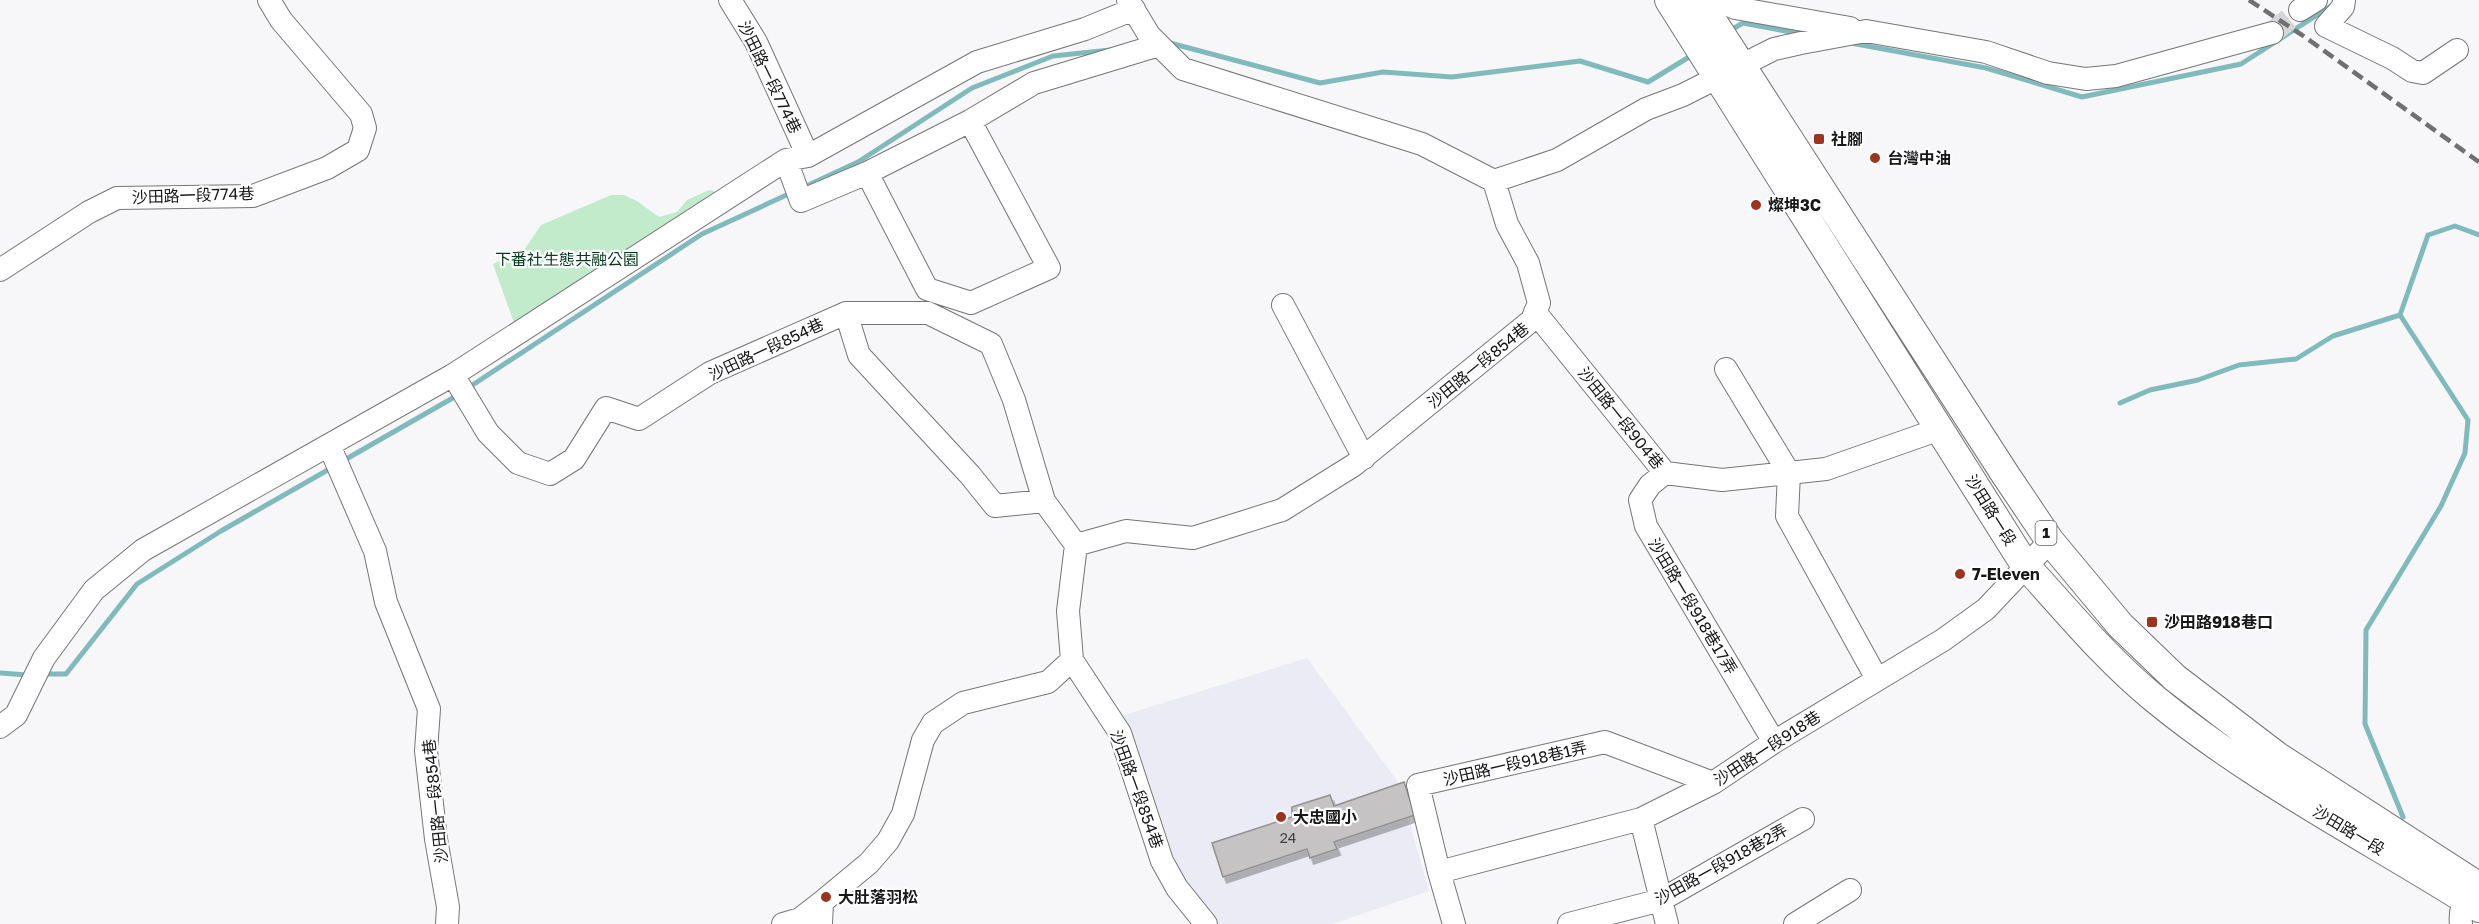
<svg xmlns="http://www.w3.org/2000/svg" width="2479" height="924" viewBox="0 0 2479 924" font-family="'Golos Text','Noto Sans TC',sans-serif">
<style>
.built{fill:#eaebf4}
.green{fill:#c2ebcc}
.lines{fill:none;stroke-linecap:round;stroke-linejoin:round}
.stream{stroke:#81babd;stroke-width:5}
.building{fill:#c5c3c3;stroke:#929091;stroke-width:1.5;filter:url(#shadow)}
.minor-tunnel{stroke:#d5d5d7;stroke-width:22;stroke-dasharray:22 11;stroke-linecap:butt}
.minor-casing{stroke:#757577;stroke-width:24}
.major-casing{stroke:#757577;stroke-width:30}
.minor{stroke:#fff;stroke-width:22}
.major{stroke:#fff;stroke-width:28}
.rail{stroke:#707071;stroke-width:4.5;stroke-dasharray:12 6;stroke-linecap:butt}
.poi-dot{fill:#9d341f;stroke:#fff;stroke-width:2}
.labels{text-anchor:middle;stroke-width:4.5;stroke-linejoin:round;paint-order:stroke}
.number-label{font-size:14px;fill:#424242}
.shield{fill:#fff;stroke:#5d5d5d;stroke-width:1.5}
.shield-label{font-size:15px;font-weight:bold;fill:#171717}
.street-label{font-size:16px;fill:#171717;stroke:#fff}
.poi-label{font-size:16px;font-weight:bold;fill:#171717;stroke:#fff;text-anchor:start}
.park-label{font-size:16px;fill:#06381c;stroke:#fff}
</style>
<defs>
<filter id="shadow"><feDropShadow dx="3.5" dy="6" stdDeviation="0" flood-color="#0004"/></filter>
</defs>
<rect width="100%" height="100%" fill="#f7f7f9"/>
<path class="built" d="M1307,658L1398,782L1429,891L1332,924H1211L1164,852L1121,716Z"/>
<path class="green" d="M709,190L725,194L519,337L493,264L524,250L541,225L611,195H624L637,201L659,217L677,212L687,200Z"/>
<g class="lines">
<path class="stream" d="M1729,31L1743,23L1801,34
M1170,43L1320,83L1383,72L1452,77L1580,61L1648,82L1694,54
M1851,43L1986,68L2082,97L2241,64L2331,6
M802,188L858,162L972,88L1053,56L1110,50
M468,388L702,234L793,192
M2120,403L2150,390L2198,380L2239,365L2296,359L2333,336L2400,315
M341,462L458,395
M0,673L28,675
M44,674H66L137,584L221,531L333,467
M2403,817L2365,724L2366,630L2441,506L2465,453L2468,420L2400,315L2428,235L2455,226L2479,235"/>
</g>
<path class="building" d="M1404,782L1415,815L1334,842L1337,849L1310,858L1307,849L1223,877L1212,843L1292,817V807L1330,795L1334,806Z"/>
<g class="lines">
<path class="minor-tunnel" d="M2272,33L2300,10"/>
<defs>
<path id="minor" d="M730,0L756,42L808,156
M1128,0L1149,35L1183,69L1422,144L1494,181L1557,160L1646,109L1683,95L1774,49L1801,43L1866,31L1986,52L2048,73L2086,79L2116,76L2272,33
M1718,0L1735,8L1850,28
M2344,0L2343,7L2326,26L2392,58L2412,71L2423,73L2457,50
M2300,10L2316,0
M786,160L801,201L867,173L970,121L1034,83L1159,45
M867,173L927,289L971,303L1049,268L970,121
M0,270L89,212L117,198L253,196L327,168L358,150L365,128L361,114L281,20L269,0
M1283,305L1364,458
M1535,312L1665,473L1722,480L1826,469L1940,429
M846,313L859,355L970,475L995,506L1044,501
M1726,369L1789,473L1787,516L1877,679
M453,375L488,433L518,463L550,474L574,459L606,408L639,419L710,373L846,313H928L991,344L1014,400L1044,501L1076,545
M329,445L375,551L386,602L429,709L426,751L436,839L448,907L447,924
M1665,473L1650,485L1640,500L1646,526L1774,742
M0,727L16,715L44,658L94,590L143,550L453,375L786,160L808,156L977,62L1085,29L1134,9
M1641,819L1667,924
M1439,872L1641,819L1713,783L1774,742L1943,640L1986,609L2050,541
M783,924L800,919L822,902
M821,924L822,902L869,863L888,841L903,814L923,740L933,723L963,703L1048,682L1072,660
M1206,924L1177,888L1162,861L1120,733L1072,660L1068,611L1076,545L1126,531L1193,538L1282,510L1354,465L1532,320L1539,303L1528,263L1507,224L1494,181
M1454,924L1439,872L1418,785L1605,742L1713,783
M1569,924L1661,900L1803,819
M1795,924L1850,890
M2461,924C2459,910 2465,898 2472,887"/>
<path id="major" d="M1669,0L2025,565C2067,611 2107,660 2155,699C2255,781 2370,839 2479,908
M1699,0L2005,474L2050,541L2120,625L2175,678L2277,756L2475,884"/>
</defs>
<use href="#minor" class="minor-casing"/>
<use href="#major" class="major-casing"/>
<use href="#minor" class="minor"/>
<use href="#major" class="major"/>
<path class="rail" d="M2249,0L2302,35L2479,162"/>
</g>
<g class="poi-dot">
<rect x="1813" y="133" width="12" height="12" rx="3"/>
<circle cx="1875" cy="158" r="6"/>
<circle cx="1756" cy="205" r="6"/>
<circle cx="1960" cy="574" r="6"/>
<rect x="2146" y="616" width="12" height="12" rx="3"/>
<circle cx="1281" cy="817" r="6"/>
<circle cx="826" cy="897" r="6"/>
</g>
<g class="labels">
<g class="number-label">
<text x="1288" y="843">24</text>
</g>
<rect class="shield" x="2035.5" y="521" width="21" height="24" rx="4.5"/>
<g class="shield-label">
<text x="2046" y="538">1</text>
</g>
<g class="street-label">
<text transform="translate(770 77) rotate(64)" y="6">沙田路一段774巷</text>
<text transform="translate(193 195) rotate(-2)" y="6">沙田路一段774巷</text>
<text transform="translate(766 349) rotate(-25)" y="6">沙田路一段854巷</text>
<text transform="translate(1478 365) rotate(-39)" y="6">沙田路一段854巷</text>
<text transform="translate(1621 418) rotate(51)" y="6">沙田路一段904巷</text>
<text transform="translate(1991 510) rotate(58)" y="6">沙田路一段</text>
<text transform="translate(1693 606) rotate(59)" y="6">沙田路一段918巷17弄</text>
<text transform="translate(1767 748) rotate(-33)" y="6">沙田路一段918巷</text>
<text transform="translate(1515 763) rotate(-13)" y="6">沙田路一段918巷1弄</text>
<text transform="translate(1137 789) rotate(70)" y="6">沙田路一段854巷</text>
<text transform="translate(435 801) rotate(-96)" y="6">沙田路一段854巷</text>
<text transform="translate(2349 830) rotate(31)" y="6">沙田路一段</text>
<text transform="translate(1721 864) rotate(-29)" y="6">沙田路一段918巷2弄</text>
</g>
<g class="poi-label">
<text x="1831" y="145">社腳</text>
<text x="1887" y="164">台灣中油</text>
<text x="1768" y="211">燦坤3C</text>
<text x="1972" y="580">7-Eleven</text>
<text x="2164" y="628">沙田路918巷口</text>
<text x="1293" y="823">大忠國小</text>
<text x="838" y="903">大肚落羽松</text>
</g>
<g class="park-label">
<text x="567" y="265">下番社生態共融公園</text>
</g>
</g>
</svg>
